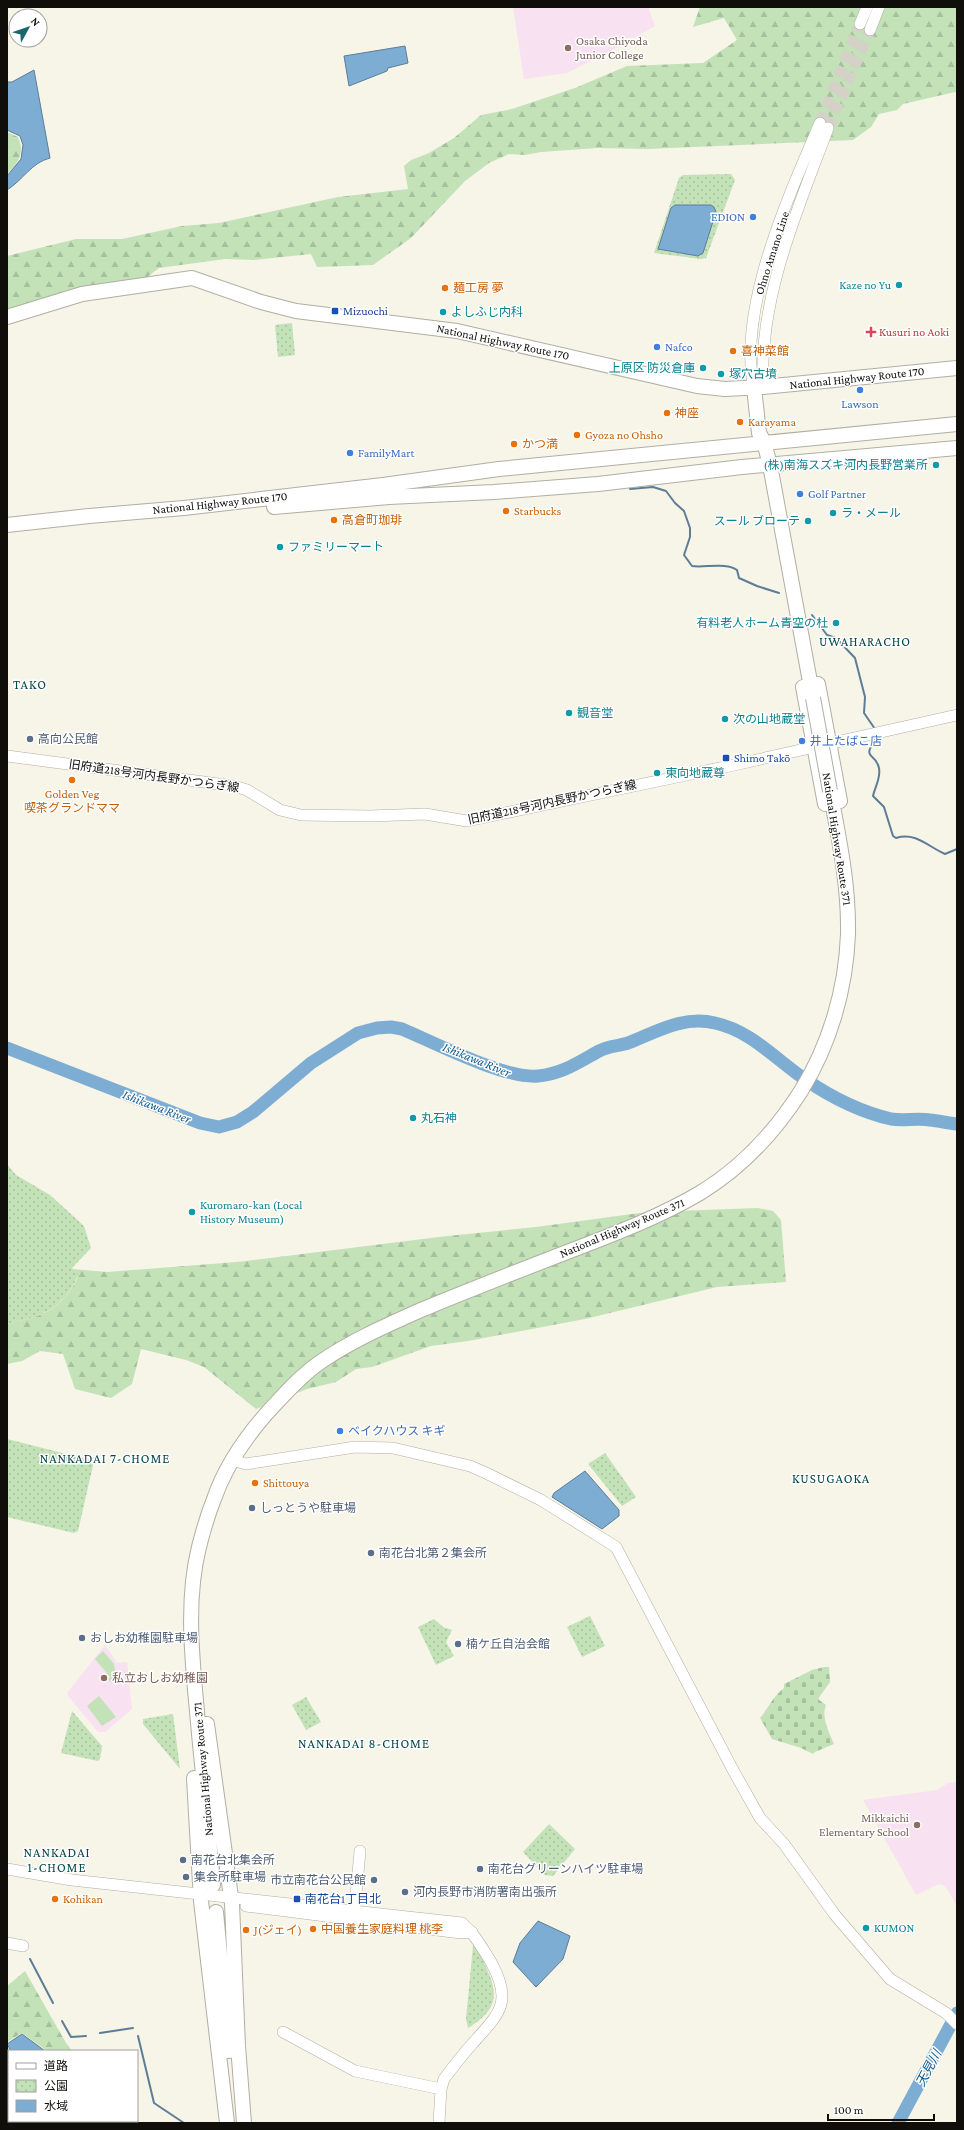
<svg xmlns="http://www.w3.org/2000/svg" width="964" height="2130" viewBox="0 0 964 2130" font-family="'Crimson Pro','Noto Sans JP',serif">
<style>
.education{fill:#f8e2f1}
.grass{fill:#c3e2b8}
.forest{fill:url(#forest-firs)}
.cemetery{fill:url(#cemetery-stones)}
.park{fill:url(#park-dots)}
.water{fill:#7eadd4;stroke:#5d7d97}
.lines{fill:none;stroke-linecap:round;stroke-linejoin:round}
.stream{stroke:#5d7d97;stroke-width:2}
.river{stroke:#7eadd4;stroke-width:13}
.secondary-tunnel{stroke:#d4d2c7;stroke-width:11;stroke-dasharray:11 5.5;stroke-linecap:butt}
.secondary-casing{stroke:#b1aea3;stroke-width:12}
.highway-casing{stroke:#b1aea3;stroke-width:16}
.secondary{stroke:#fff;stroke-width:11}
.highway{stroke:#fff;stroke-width:14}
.highway-bridge-casing{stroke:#b1aea3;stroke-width:16;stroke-linecap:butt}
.highway-bridge{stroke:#fff;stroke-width:14}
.education-dot{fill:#8d6e63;stroke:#fff;stroke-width:1.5}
.shop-dot{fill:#3f7fe0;stroke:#fff;stroke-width:1.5}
.culture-dot{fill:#0f9aa8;stroke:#fff;stroke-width:1.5}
.food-dot{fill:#e8710a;stroke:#fff;stroke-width:1.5}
.transit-dot{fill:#1a4fb4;stroke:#fff;stroke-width:1.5}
.health-dot{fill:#e0444e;stroke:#fff;stroke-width:1.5}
.service-dot{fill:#5c6f8a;stroke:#fff;stroke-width:1.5}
.labels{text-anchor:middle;stroke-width:3;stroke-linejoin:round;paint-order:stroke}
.education-label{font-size:12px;fill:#785e54;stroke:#fff;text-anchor:start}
.shop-label{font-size:12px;fill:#366cbe;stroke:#fff;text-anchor:start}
.street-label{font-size:12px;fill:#0f0e0a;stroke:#fff}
.culture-label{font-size:12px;fill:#0d838f;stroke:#fff;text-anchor:start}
.food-label{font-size:12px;fill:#c56008;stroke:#fff;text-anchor:start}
.transit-label{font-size:12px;fill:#164399;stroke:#fff;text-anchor:start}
.health-label{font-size:12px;fill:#be3a42;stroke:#fff;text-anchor:start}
.service-label{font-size:12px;fill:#4e5e75;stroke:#fff;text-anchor:start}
.neighbourhood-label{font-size:13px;letter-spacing:1px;fill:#05484b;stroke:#fff}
.water-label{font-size:13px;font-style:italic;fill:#0f5b8c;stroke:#fff}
</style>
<defs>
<pattern id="forest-firs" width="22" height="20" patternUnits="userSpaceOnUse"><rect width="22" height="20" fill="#c3e2b8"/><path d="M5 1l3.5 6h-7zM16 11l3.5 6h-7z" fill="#a6c19d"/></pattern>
<pattern id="cemetery-stones" width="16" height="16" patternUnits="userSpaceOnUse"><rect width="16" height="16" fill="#c3e2b8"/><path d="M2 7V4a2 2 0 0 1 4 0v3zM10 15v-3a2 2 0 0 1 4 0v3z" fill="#a6c19d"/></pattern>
<pattern id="park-dots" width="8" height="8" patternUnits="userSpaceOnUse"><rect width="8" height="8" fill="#c3e2b8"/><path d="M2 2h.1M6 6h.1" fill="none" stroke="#a6c19d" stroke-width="1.8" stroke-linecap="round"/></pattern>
</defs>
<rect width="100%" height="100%" fill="#f7f4e8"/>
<path class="education" d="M513,7H648L655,26L607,53L567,73L524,79Z
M105,1645L117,1663L127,1662L132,1709L105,1732H98L68,1696L67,1693Z
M957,1782V1906L945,1886L939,1884L916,1895L863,1800L937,1790L948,1783Z"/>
<path class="grass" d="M103,1651L114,1664L117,1683H112L108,1679L110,1677L95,1659Z
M99,1696L116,1717L102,1726L87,1706Z"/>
<path class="forest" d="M700,7H957V93L955,92L903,104L897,110L879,114L871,127L853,140L647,149L597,148L541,152L525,155L509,154L489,163L465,181L411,238L373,265L317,267L311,254L254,260L225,259L159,268L142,281L103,283L7,310V256L76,239H122L182,226L219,223L338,197L408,189L404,166L411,160L429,153L454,138L481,115L512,109L575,88L627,66L703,63L737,40L724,18L693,27Z
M7,132L18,137C25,153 19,162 7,174Z
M758,1208L773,1211L781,1220L786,1282L717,1287L585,1319L468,1341L431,1346L372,1367L356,1369L336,1382L307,1389L256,1409L204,1367L186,1360L141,1349L132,1384L111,1398L75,1389L63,1354L40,1351L22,1361L7,1364V1324C44,1315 60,1312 78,1277L72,1269L107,1272L237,1262L447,1236L536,1227L647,1212Z
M25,1971L66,2043L72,2051H47L22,2033L7,2042V1986Z
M7,2046L10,2051L9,2121H33V2123H7Z"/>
<path class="cemetery" d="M824,1667H829L830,1682L818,1699L826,1705C821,1718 829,1732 834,1744L815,1752L813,1754L801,1748L772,1739L760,1718C768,1709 773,1696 784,1688V1684L812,1670Z"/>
<path class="park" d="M731,174L735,180L706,258L701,259L654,253L679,178L683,175Z
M292,323L295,355L278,357L275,325Z
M7,1164L16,1175L50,1195L84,1226L91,1248L72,1268L78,1276C60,1312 44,1315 7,1324Z
M7,1439L94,1461L78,1531L74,1533L7,1517Z
M605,1453L636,1497L622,1506L588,1464Z
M590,1616L605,1646L582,1657L567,1627Z
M434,1619L443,1627L452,1630L446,1642L454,1656L436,1665L418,1627Z
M306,1697L321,1722L306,1730L292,1705Z
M72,1711L102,1746L100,1759L98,1761L61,1753Z
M173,1714L180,1769L143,1724V1719Z
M549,1824L575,1849L553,1876L545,1875L523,1852Z
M473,1946H476C492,1981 510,2003 468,2028L466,2019Z"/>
<path class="water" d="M405,46L408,63L388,68L387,71L349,86L344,56Z
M34,70L50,158C31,163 23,180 7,190V176L21,159L23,145L20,136L7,130V82H12Z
M675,205H711L714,207L716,212L703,253L698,256L658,249L671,208Z
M585,1471L619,1510V1516L602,1529L552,1497L554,1493Z
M538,1921L570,1936L563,1959L536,1987L513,1962L520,1943Z
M22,2034L45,2051H11L7,2044Z"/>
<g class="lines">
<path class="stream" d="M630,489L653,487L666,491L675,503L684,511L690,528V537L684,555L692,566C704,568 727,562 737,570L739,578L757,586L779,593
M812,615L827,635L836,638L855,658L865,697L864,713L875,729
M876,738C861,761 875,751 879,768C881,779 875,786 873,796L884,807L893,836L896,838C916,832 927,846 945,854L957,849
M30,1959L53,2003
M62,2021L71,2037L86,2036
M100,2033L133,2028
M138,2036L154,2103L184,2123"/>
<path class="river" d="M7,1048L200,1123L219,1127L237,1122L253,1112L311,1063L358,1033L377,1028L391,1027L402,1029C435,1043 504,1079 538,1076C562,1074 579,1062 599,1051C608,1046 619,1046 628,1043C656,1032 684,1015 715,1023C752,1031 776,1060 806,1080C831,1097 861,1112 891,1119C904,1121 917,1118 930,1120C939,1121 948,1123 957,1124
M898,2123L957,2013"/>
<path class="secondary-tunnel" d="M820,123L860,24
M828,128L870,30"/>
<defs>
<path id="secondary" d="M860,24L867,7
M870,30L879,7
M763,387C759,296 797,212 828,128
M754,388C737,309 789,195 820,123
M7,756L234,786L247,790L280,810L301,815L370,816L425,814L467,821L734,765L957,715
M232,1460L246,1464L355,1447L393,1448L470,1466L486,1473L541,1500L616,1547L733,1770L760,1818L784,1844L835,1915L890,1979L946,2013L957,2024
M7,1869L72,1880L462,1923C475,1934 482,1948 491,1962C513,2002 500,2013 473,2043C463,2054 453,2067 444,2079L441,2089L439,2123
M246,1906L461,1933L472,1932
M354,1918L360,1851
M7,1943L23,1946
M283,2032L355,2071L441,2089"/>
<path id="highway" d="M7,317L82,294L192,278L261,302L296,311L457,331L697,386L725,389L763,387L957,368
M754,388L759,433L764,442L770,465L813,698
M274,507L389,497L494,492L598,484L742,467L957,448
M7,525L89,516L184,508L383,485L499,469L957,424
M818,684L840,801
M803,687L825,804
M207,1724L232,1904L238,2046L244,2123
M194,1778L201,1901L227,2123
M213,1885C209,1834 204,1784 199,1734C194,1673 184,1607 199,1547C203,1531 208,1514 214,1499C225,1467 245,1438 267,1413C283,1396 299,1377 319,1363C351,1341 385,1326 421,1310C472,1289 523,1269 575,1249C617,1233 661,1216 700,1193C741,1168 775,1132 801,1091C830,1044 846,989 848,934C849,886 839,838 830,791
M216,1912L229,2051"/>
</defs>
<use href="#secondary" class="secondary-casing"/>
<use href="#highway" class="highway-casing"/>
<use href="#secondary" class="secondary"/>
<use href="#highway" class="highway"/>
<defs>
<path id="highway-bridge" d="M813,698L830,791"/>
</defs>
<use href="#highway-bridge" class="highway-bridge-casing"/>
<use href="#highway-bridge" class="highway-bridge"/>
</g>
<g class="education-dot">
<circle cx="568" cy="48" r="4"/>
<circle cx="104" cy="1678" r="4"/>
<circle cx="917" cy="1825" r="4"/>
</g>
<g class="shop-dot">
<circle cx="753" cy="217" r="4"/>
<circle cx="657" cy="347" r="4"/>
<circle cx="860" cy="390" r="4"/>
<circle cx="350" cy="453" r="4"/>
<circle cx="800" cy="494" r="4"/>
<circle cx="802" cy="741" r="4"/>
<circle cx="340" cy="1431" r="4"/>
</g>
<g class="culture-dot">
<circle cx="899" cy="285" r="4"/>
<circle cx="443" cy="312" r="4"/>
<circle cx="703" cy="368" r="4"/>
<circle cx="721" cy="374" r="4"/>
<circle cx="936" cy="465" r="4"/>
<circle cx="833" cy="513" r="4"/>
<circle cx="808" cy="521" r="4"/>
<circle cx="280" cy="547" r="4"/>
<circle cx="836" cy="623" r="4"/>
<circle cx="569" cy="713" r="4"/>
<circle cx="725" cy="719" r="4"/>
<circle cx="657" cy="773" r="4"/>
<circle cx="413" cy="1118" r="4"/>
<circle cx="192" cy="1212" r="4"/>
<circle cx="866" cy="1928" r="4"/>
</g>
<g class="food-dot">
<circle cx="445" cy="288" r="4"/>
<circle cx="733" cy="351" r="4"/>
<circle cx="667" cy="413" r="4"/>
<circle cx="740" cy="422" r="4"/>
<circle cx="577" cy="435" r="4"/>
<circle cx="514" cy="444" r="4"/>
<circle cx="506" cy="511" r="4"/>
<circle cx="334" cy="520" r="4"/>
<circle cx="72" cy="780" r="4"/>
<circle cx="255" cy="1483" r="4"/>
<circle cx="55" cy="1899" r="4"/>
<circle cx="313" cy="1929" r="4"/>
<circle cx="246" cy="1930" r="4"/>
</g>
<g class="transit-dot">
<rect x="331" y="307" width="8" height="8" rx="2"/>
<rect x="722" y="754" width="8" height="8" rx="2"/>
<rect x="293" y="1895" width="8" height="8" rx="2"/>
</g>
<path class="health-dot" d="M869 326h4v4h4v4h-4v4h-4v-4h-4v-4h4z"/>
<g class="service-dot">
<circle cx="30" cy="739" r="4"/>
<circle cx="252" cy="1508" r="4"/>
<circle cx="371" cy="1553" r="4"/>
<circle cx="82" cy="1638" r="4"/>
<circle cx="458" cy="1644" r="4"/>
<circle cx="183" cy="1860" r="4"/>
<circle cx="480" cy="1869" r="4"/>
<circle cx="186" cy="1877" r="4"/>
<circle cx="374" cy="1880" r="4"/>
<circle cx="405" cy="1892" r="4"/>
</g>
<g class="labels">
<g class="education-label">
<text x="576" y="45">Osaka Chiyoda<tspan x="576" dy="14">Junior College</tspan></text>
<text x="112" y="1682">私立おしお幼稚園</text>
<text x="909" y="1822" text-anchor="end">Mikkaichi<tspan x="909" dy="14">Elementary School</tspan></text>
</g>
<g class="shop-label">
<text x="745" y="221" text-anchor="end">EDION</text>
<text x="665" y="351">Nafco</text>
<text x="860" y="408" text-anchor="middle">Lawson</text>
<text x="358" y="457">FamilyMart</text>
<text x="808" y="498">Golf Partner</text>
<text x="810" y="745">井上たばこ店</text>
<text x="348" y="1435">ベイクハウス キギ</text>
</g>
<g class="street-label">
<text transform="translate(772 253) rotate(-72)" y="4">Ohno Amano Line</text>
<text transform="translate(503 342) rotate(12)" y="4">National Highway Route 170</text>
<text transform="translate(857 378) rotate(-6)" y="4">National Highway Route 170</text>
<text transform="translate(220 503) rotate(-6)" y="4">National Highway Route 170</text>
<text transform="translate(154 776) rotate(8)" y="4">旧府道218号河内長野かつらぎ線</text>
<text transform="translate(552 802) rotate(-12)" y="4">旧府道218号河内長野かつらぎ線</text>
<text transform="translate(837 839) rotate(81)" y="4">National Highway Route 371</text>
<text transform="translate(622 1228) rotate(-23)" y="4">National Highway Route 371</text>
<text transform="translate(203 1769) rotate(-95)" y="4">National Highway Route 371</text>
</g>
<g class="culture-label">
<text x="891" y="289" text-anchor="end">Kaze no Yu</text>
<text x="451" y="316">よしふじ内科</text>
<text x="695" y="372" text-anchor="end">上原区 防災倉庫</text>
<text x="729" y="378">塚穴古墳</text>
<text x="928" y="469" text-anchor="end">(株)南海スズキ河内長野営業所</text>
<text x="841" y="517">ラ・メール</text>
<text x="800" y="525" text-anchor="end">スール ブローテ</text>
<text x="288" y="551">ファミリーマート</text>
<text x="828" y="627" text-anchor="end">有料老人ホーム青空の杜</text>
<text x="577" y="717">観音堂</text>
<text x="733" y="723">次の山地蔵堂</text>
<text x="665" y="777">東向地蔵尊</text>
<text x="421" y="1122">丸石神</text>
<text x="200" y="1209">Kuromaro-kan (Local<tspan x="200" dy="14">History Museum)</tspan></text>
<text x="874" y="1932">KUMON</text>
</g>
<g class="food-label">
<text x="453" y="292">麺工房 夢</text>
<text x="741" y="355">喜神菜館</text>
<text x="675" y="417">神座</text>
<text x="748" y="426">Karayama</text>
<text x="585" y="439">Gyoza no Ohsho</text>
<text x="522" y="448">かつ満</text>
<text x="514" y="515">Starbucks</text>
<text x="342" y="524">高倉町珈琲</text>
<text x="72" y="798" text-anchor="middle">Golden Veg<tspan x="72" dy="14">喫茶グランドママ</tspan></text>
<text x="263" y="1487">Shittouya</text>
<text x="63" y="1903">Kohikan</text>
<text x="321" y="1933">中国養生家庭料理 桃李</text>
<text x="254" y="1934">J(ジェイ)</text>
</g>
<g class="transit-label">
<text x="343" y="315">Mizuochi</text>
<text x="734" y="762">Shimo Takō</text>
<text x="305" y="1903">南花台1丁目北</text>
</g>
<g class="health-label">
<text x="879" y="336">Kusuri no Aoki</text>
</g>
<g class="service-label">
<text x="38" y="743">高向公民館</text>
<text x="260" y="1512">しっとうや駐車場</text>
<text x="379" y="1557">南花台北第２集会所</text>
<text x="90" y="1642">おしお幼稚園駐車場</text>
<text x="466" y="1648">楠ケ丘自治会館</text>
<text x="191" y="1864">南花台北集会所</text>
<text x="488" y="1873">南花台グリーンハイツ駐車場</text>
<text x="194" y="1881">集会所駐車場</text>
<text x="366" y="1884" text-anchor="end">市立南花台公民館</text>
<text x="413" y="1896">河内長野市消防署南出張所</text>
</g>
<g class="neighbourhood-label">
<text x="865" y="646">UWAHARACHO</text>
<text x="30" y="689">TAKO</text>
<text x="105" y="1463">NANKADAI 7-CHOME</text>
<text x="831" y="1483">KUSUGAOKA</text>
<text x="364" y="1748">NANKADAI 8-CHOME</text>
<text x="57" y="1857">NANKADAI<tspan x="57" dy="15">1-CHOME</tspan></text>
</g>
<g class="water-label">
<text transform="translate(477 1059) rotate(22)" y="5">Ishikawa River</text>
<text transform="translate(157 1106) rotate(21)" y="5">Ishikawa River</text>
<text transform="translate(928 2068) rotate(-62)" y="5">天見川</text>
</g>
</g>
<rect width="964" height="2130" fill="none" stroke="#0f0e0a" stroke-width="16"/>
<rect x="8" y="2050" width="130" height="72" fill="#ffffff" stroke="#9f9f9d"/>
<rect x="16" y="2063" width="20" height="6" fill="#ffffff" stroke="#9f9f9d"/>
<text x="44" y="2070" font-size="12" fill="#0f0e0a">道路</text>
<rect x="16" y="2080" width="20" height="12" fill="url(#park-dots)" stroke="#9f9f9d"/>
<text x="44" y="2090" font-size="12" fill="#0f0e0a">公園</text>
<rect x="16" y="2100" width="20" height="12" fill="#7eadd4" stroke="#9f9f9d"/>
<text x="44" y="2110" font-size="12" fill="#0f0e0a">水域</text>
<g transform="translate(28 28) rotate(50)"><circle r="19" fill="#ffffff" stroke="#9f9f9d"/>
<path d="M0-3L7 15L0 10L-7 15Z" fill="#1a686c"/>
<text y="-6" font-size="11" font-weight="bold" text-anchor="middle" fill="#0f0e0a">N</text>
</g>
<path d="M828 2114v6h106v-6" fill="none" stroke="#0f0e0a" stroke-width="2"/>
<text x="834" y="2114" font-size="12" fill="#0f0e0a" stroke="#ffffff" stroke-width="3" paint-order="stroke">100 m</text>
</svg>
